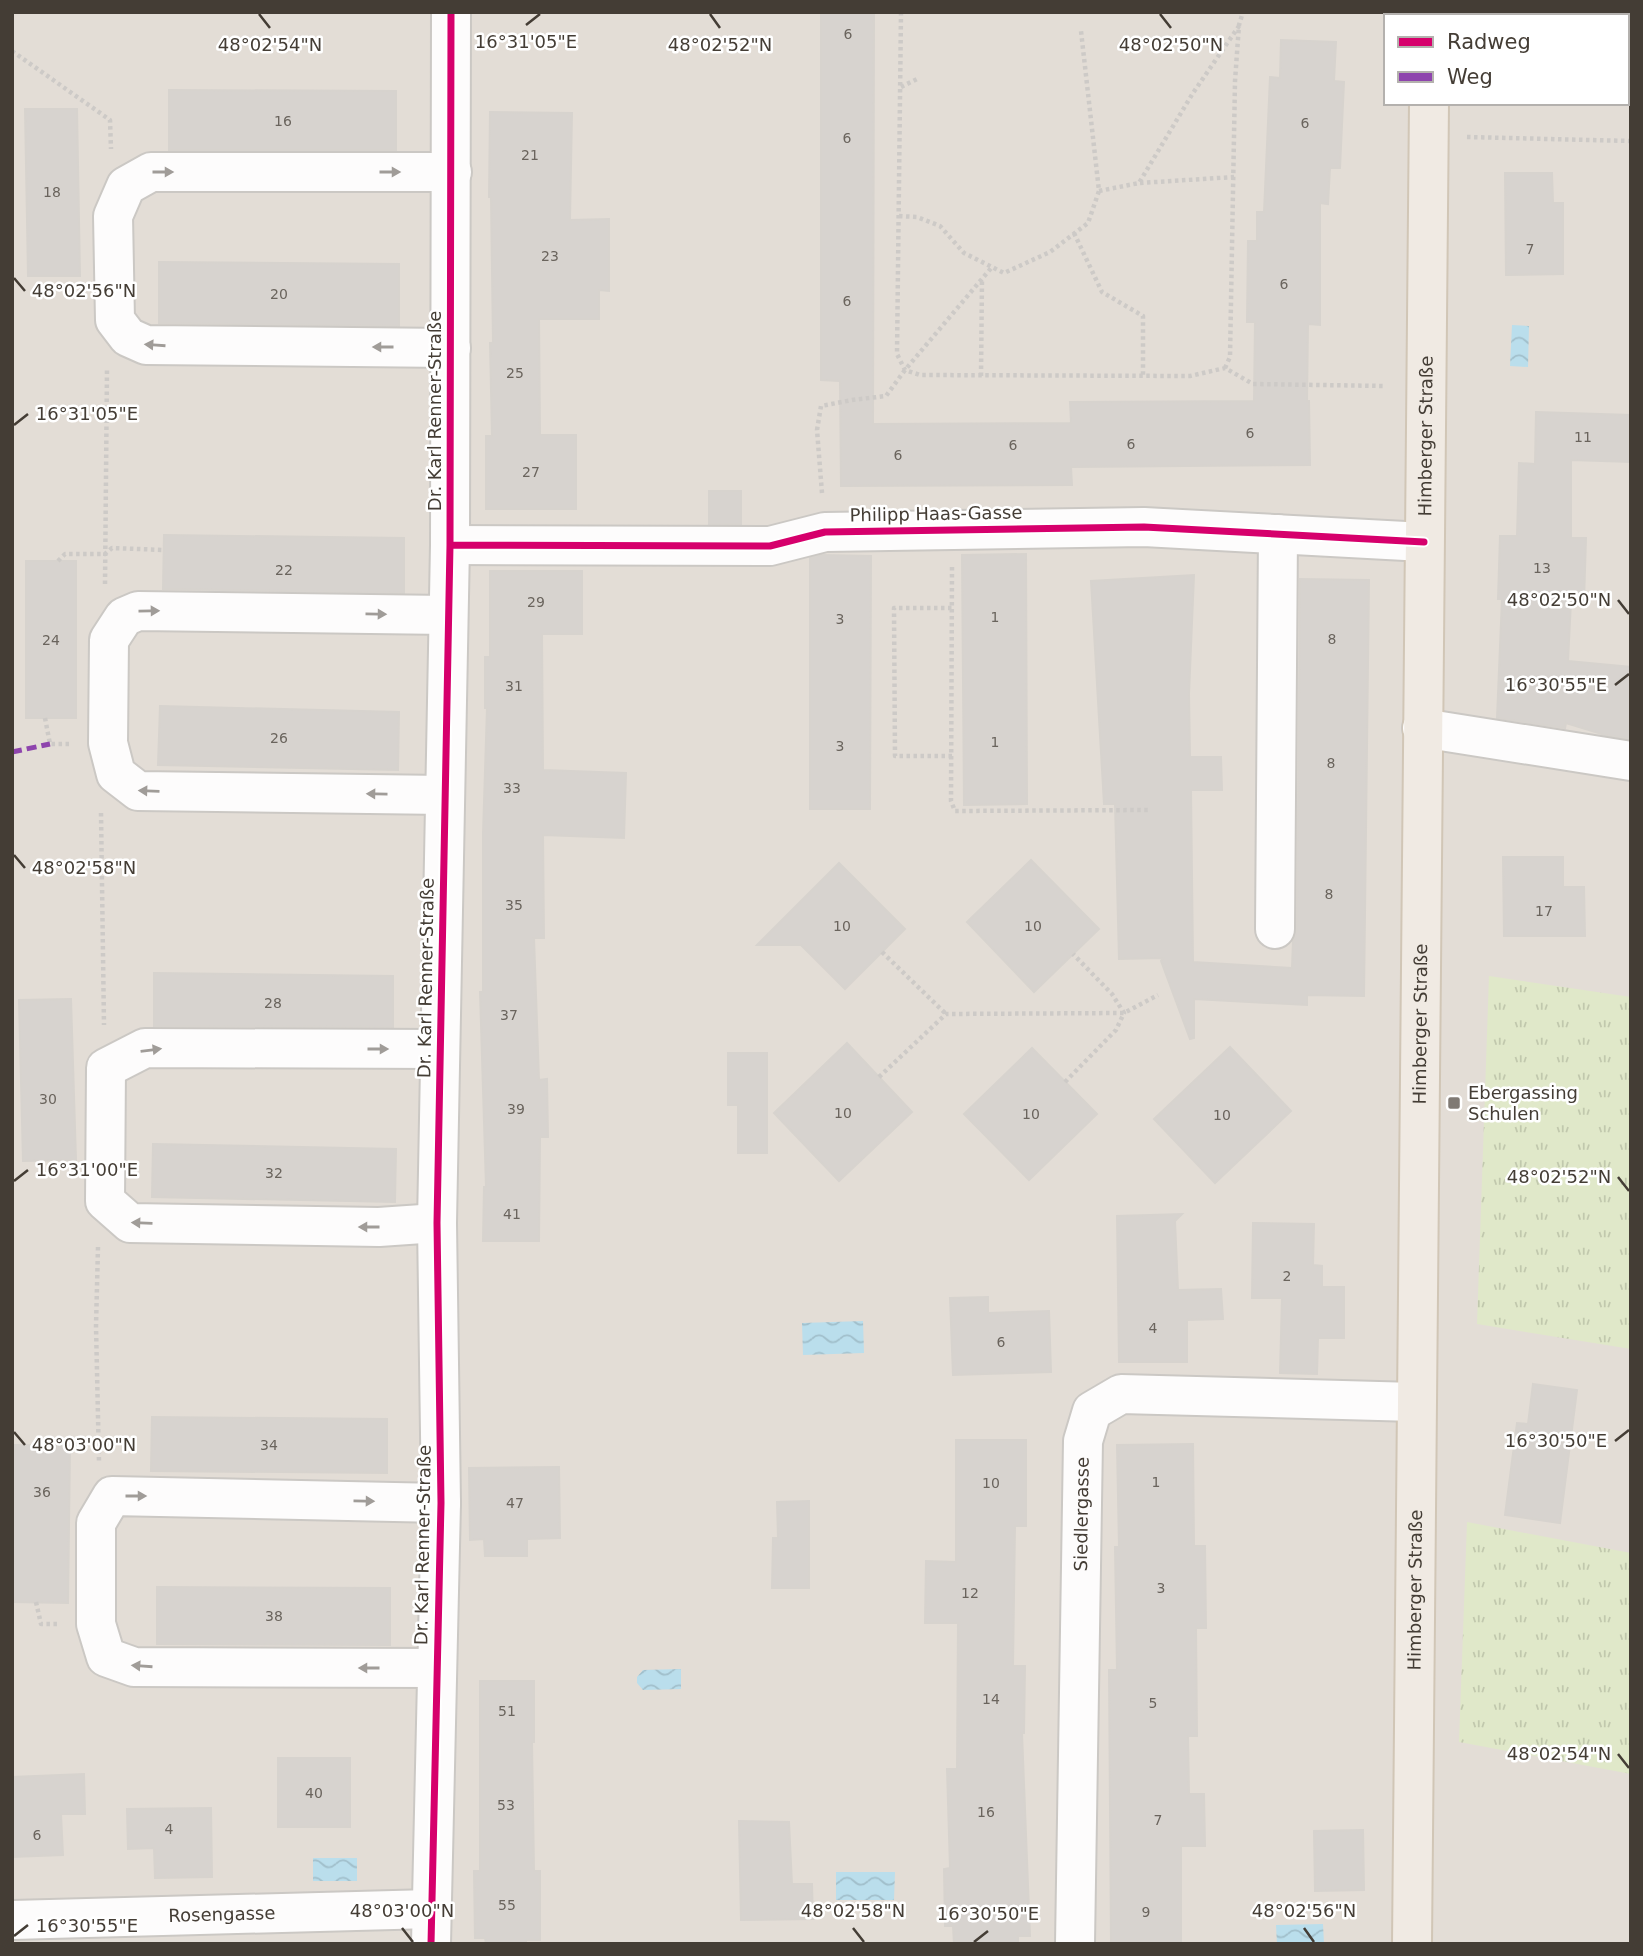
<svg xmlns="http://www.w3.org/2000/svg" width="1643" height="1956" viewBox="0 0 1643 1956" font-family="'DejaVu Sans',sans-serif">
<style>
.residential{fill:#e3ddd6;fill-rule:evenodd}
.grass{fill:url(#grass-tufts)}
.water{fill:url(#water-waves)}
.building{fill:#d7d3cf;stroke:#d7d3ce;stroke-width:2}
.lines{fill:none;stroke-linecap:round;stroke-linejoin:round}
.minor-casing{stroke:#cbc8c4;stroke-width:42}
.major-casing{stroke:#d1c6b6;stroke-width:42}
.path{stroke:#cdcac7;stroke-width:4.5;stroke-dasharray:3.5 3.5;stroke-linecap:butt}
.minor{stroke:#fdfcfc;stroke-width:38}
.major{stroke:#f0eae3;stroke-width:38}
.quiet{stroke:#8e44ad;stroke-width:5;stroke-dasharray:10 5;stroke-linecap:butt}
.cycleway-casing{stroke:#fff;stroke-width:11}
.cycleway{stroke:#d6006c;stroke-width:7}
.oneway{fill:#a09c98}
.ticks{fill:none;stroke:#443d35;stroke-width:2.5}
.poi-dot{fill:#807a74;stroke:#fff;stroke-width:2.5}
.labels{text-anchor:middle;stroke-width:5;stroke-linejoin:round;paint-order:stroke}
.number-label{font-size:14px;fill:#6a645d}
.street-label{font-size:18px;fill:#443d35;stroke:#fff}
.poi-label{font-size:18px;fill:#443d35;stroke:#fff;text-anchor:start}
.ticks-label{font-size:18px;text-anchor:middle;fill:#443d35;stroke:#fff;stroke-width:5;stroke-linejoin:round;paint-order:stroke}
</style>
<defs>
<pattern id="grass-tufts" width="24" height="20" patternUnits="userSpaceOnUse" patternTransform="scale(1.75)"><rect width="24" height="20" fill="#e0e8c9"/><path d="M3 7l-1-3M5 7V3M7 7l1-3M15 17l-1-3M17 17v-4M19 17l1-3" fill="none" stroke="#c1c8ad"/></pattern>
<pattern id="water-waves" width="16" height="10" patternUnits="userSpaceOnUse" patternTransform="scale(1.75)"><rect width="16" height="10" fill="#badeec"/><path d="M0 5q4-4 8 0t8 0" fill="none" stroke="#a1bfcb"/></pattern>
</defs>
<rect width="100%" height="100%" fill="#efece8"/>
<path class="residential" d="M12,12H1631V1944H12ZM1386,16H1627V103H1386Z"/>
<path class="grass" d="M1489,976L1631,997V1349L1477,1324Z
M1467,1522L1631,1553V1774L1459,1742Z"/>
<path class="water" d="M1512,325L1529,326L1528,367L1510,366Z
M863,1321L864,1353L803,1355L802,1323Z
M681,1669V1689L643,1690L637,1683V1677L643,1670Z
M313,1858H357V1881H313Z
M895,1872L894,1900H836V1872Z
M1323,1924L1324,1944H1277L1276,1925Z"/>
<path class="building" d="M821,12H874L873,424L1071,423L1070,402L1254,401L1255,322H1247L1248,241H1257V212H1264L1270,77L1280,78L1281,40L1336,42L1334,81L1344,82L1340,168H1330L1328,204L1320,203V325L1308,324L1307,401H1309L1310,465L1071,467L1072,485L841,486L840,381L821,380Z
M169,90L396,91V150H169Z
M25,109H77L80,276H28Z
M490,112L572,113L570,220L609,219V291L599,290V319H539L540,435H576V509H486V436H492L490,343H493L491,197H489Z
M1505,173H1552L1553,203H1563V274L1506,275Z
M159,262L399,264V326L159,323Z
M1536,412L1631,415V462L1571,460V538H1586L1584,601H1571L1568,661L1631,667V739L1605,735L1566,723L1565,728L1497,718L1502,599H1498L1500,536H1517L1519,463L1535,464Z
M709,491H741V524H709Z
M164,535L404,538V593L163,589Z
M1026,554L1027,804L964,805L962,555Z
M821,555L871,556L870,809H810V558Z
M26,561H76V718H26Z
M490,571H582V634H542L543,770L626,773L624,838L543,835L544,938H534L539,1080L547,1079L548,1137H540L539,1241H483L484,1187H486L480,992H483V834L487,708H485V657H490Z
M1194,575L1189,694L1190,757H1221L1222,790H1191L1193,962L1292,968L1293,941L1297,929L1300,579L1369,580L1364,996L1307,995V1005L1194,999V1038L1190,1039L1161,961L1163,958L1119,959L1115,804H1104L1091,581Z
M160,706L399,712L398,770L158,765Z
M1503,857H1563V887H1584L1585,936H1504Z
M1031,860L1099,929L1034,992L967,922Z
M839,863L905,929L845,989L801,945H757Z
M154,973L393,976V1027L154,1026Z
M71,999L76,1160L23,1161L19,1000Z
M847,1043L912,1112L839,1181L774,1113Z
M1230,1047L1291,1111L1215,1183L1154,1119Z
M1032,1048L1097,1114L1029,1180L964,1114Z
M728,1053H767V1153H738V1105H728Z
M153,1144L396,1149L395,1202L152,1197Z
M1182,1214L1175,1221L1178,1290L1221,1289L1223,1319L1187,1320V1362H1119L1117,1216Z
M1253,1223L1314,1224L1313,1265L1322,1266V1287H1344V1338H1318L1317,1374L1280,1373L1282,1298H1252Z
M988,1297V1313L1049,1311L1051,1372L953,1375L950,1298Z
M1533,1384L1577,1390L1560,1523L1505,1515L1517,1423L1528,1424Z
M152,1417L387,1419V1473L151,1471Z
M956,1440H1026V1526H1015L1013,1666H1025L1024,1733H1022L1030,1936H1018V1944H954L953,1926H945L944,1869L950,1868L947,1769H957L958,1623H925L926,1561L956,1562Z
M1193,1444L1194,1546H1205L1206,1628H1196L1197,1736H1188L1189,1794H1204L1205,1846H1181V1944H1111L1109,1670H1117L1115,1547H1119L1117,1445Z
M15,1445L70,1446L68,1603L13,1602Z
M559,1467L560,1538L527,1539V1556H485L484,1539L470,1540L469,1468Z
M809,1501V1588H772L773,1538H778L777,1502Z
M157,1587L390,1588V1645L157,1644Z
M480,1681H534V1742H532L534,1871H540V1940H526V1944H486L485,1938H475L474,1871H480Z
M278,1758H350V1827H278Z
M84,1774L85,1814H61L63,1855L12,1857V1777Z
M211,1808L212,1877L155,1878L154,1848L128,1849L127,1809Z
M739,1821L789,1822L792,1884H812L813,1919L741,1920Z
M1363,1830L1364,1890L1315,1891L1314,1831Z"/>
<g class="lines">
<defs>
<g id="minor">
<path d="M451,348L146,345L128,337L115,320L113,216L126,186L151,172H452"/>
<path d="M450,545L770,546L825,532L1144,527L1424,542"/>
<path d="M1422,728L1631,761"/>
<path d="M445,795L138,791L116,774L108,743L109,640L124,617L138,611L448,615"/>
<path d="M1275,929L1278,534"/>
<path d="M437,1223L379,1227L130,1223L105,1201L106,1068L145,1048L440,1049"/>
<path d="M437,1668L134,1667L106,1657L96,1624V1523L112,1496L441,1503"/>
<path id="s1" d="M12,1920L431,1909"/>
<path d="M431,1944L441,1503L437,1223L450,545L451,12"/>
<path id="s2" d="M1075,1944L1083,1441L1092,1411L1121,1394L1415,1402"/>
</g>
<g id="major">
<path d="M1430,16V12"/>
<path id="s3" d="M1412,1944L1429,103"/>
</g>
</defs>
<use href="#minor" class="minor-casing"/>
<use href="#major" class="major-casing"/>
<path class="path" d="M901,12L897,354L905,370L920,375L1190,376L1225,368L1253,384L1386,386
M12,51L110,120L111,149
M901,87L919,78
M1467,137L1631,141
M1140,183L1234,177
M1099,191L1139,183L1193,93L1239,26
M899,216L917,217L940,226L964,253L1004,273L1050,252L1088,223L1099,191L1081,31
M1074,233L1102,292L1143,316V376
M1225,368L1230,357L1235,81L1239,25L1243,12
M981,376L982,279
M822,493L817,430L821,406L852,400L886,396L905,370L992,267
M58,561L65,554H105L112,548L164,550
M952,567L951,801L955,811L1150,810
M105,584L107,369
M45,718L50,744H69
M952,756H895L894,608H952
M101,813L104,1025
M882,952L946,1014
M879,1077L946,1014L1124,1013L1158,995
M1065,1082L1116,1030L1124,1013L1112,994L1073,954
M98,1247L96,1326L99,1462
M36,1602L41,1624H57"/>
<use href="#minor" class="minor"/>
<use href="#major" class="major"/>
<path class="quiet" d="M12,752L50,744"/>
<defs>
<path id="cycleway" d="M450,545L770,546L825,532L1144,527L1424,542
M431,1944L441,1503L437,1223L450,545L451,12"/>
</defs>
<use href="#cycleway" class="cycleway-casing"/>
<use href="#cycleway" class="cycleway"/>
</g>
<defs><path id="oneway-solid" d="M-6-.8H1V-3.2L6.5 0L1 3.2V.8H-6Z" transform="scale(1.75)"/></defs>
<g class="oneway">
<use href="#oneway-solid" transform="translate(163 172)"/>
<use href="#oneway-solid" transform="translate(390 172)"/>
<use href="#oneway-solid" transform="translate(155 345) rotate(-176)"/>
<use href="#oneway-solid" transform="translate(383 347) rotate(-180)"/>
<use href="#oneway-solid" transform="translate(149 611) rotate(-1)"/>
<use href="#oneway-solid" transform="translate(376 614) rotate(1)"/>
<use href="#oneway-solid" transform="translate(149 791) rotate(-178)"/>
<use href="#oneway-solid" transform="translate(377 794) rotate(-179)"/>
<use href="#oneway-solid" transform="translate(378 1049)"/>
<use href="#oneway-solid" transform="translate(151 1050) rotate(-7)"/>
<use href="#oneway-solid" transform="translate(142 1223) rotate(-178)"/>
<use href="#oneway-solid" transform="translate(369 1227) rotate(-180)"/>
<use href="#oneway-solid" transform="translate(136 1496)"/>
<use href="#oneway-solid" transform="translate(364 1501) rotate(1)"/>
<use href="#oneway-solid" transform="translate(142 1666) rotate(-176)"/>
<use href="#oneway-solid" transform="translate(369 1668) rotate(-180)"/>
</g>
<path class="ticks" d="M259,14L270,28M710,14L720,28M1160,14L1171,28M526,25L540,14M14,278L25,291M14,425L28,414M1618,600L1629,614M1615,685L1629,674M14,855L25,868M1618,1177L1629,1191M14,1181L28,1170M14,1432L25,1445M1615,1441L1629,1430M1618,1754L1629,1768M402,1928L413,1942M853,1928L864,1942M1304,1928L1314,1942M14,1936L28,1925M974,1942L988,1931"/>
<rect class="poi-dot" x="1447" y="1096" width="14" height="14" rx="3.5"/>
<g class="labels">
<g class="number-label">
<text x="848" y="39">6</text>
<text x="283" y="126">16</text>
<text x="1305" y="128">6</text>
<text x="847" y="143">6</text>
<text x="530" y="160">21</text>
<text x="52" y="197">18</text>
<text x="1530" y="254">7</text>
<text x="550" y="261">23</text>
<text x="1284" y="289">6</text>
<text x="279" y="299">20</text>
<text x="847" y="306">6</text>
<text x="515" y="378">25</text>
<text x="1250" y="438">6</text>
<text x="1583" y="442">11</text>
<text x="1131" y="449">6</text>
<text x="1013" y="450">6</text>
<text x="898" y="460">6</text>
<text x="531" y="477">27</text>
<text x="1542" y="573">13</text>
<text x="284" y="575">22</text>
<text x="536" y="607">29</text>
<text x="995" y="622">1</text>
<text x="840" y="624">3</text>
<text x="1332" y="644">8</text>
<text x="51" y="645">24</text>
<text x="514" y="691">31</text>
<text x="279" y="743">26</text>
<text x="995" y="747">1</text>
<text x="840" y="751">3</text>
<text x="1331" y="768">8</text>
<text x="512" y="793">33</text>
<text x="1329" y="899">8</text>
<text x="514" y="910">35</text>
<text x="1544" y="916">17</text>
<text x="842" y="931">10</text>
<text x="1033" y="931">10</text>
<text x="273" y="1008">28</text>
<text x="509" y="1020">37</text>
<text x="48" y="1104">30</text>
<text x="516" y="1114">39</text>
<text x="843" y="1118">10</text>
<text x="1031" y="1119">10</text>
<text x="1222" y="1120">10</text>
<text x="274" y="1178">32</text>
<text x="512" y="1219">41</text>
<text x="1287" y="1281">2</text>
<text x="1153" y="1333">4</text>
<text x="1001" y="1347">6</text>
<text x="269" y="1450">34</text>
<text x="1156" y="1487">1</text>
<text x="991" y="1488">10</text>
<text x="42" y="1497">36</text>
<text x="515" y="1508">47</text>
<text x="1161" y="1593">3</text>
<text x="970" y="1598">12</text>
<text x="274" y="1621">38</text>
<text x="991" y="1704">14</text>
<text x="1153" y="1708">5</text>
<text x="507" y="1716">51</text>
<text x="314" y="1798">40</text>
<text x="506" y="1810">53</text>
<text x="986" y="1817">16</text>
<text x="1158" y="1825">7</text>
<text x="169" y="1834">4</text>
<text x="37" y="1840">6</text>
<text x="507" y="1910">55</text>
<text x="1146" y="1917">9</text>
</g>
<g class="street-label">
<text transform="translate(435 411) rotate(-90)" y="6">Dr. Karl Renner-Straße</text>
<text dy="6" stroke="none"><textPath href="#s3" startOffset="1508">Himberger Straße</textPath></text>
<text transform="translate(936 514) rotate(-1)" y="6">Philipp Haas-Gasse</text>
<text transform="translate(426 978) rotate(-89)" y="6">Dr. Karl Renner-Straße</text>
<text dy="6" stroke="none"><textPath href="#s3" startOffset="920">Himberger Straße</textPath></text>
<text dy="6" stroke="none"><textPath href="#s2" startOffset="430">Siedlergasse</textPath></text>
<text transform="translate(423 1545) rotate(-89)" y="6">Dr. Karl Renner-Straße</text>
<text dy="6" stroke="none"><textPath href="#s3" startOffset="354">Himberger Straße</textPath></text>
<text dy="6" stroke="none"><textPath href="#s1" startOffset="210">Rosengasse</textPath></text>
</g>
<g class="poi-label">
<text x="1468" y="1099">Ebergassing<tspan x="1468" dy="21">Schulen</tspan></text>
</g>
</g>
<g class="ticks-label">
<text x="526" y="48">16°31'05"E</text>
<text x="270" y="51">48°02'54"N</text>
<text x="720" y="51">48°02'52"N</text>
<text x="1171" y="51">48°02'50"N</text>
<text x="84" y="297">48°02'56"N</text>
<text x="87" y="420">16°31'05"E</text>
<text x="1559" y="606">48°02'50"N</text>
<text x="1556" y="691">16°30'55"E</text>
<text x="84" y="874">48°02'58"N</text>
<text x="87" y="1176">16°31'00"E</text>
<text x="1559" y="1183">48°02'52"N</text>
<text x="1556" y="1447">16°30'50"E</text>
<text x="84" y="1451">48°03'00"N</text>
<text x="1559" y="1760">48°02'54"N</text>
<text x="402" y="1917">48°03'00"N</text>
<text x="853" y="1917">48°02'58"N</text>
<text x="1304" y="1917">48°02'56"N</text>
<text x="988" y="1920">16°30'50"E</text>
<text x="87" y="1932">16°30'55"E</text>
</g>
<rect width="1643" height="1956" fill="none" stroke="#443d35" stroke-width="28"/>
<rect x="1384" y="14" width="245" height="91" fill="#ffffff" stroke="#b4b1ae" stroke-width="2"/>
<rect x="1398" y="37" width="35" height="10" fill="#d6006c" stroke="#b4b1ae" stroke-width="2"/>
<text x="1447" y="49" font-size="21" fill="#443d35">Radweg</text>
<rect x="1398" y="72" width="35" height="10" fill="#8e44ad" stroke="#b4b1ae" stroke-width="2"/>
<text x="1447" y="84" font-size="21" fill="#443d35">Weg</text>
</svg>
